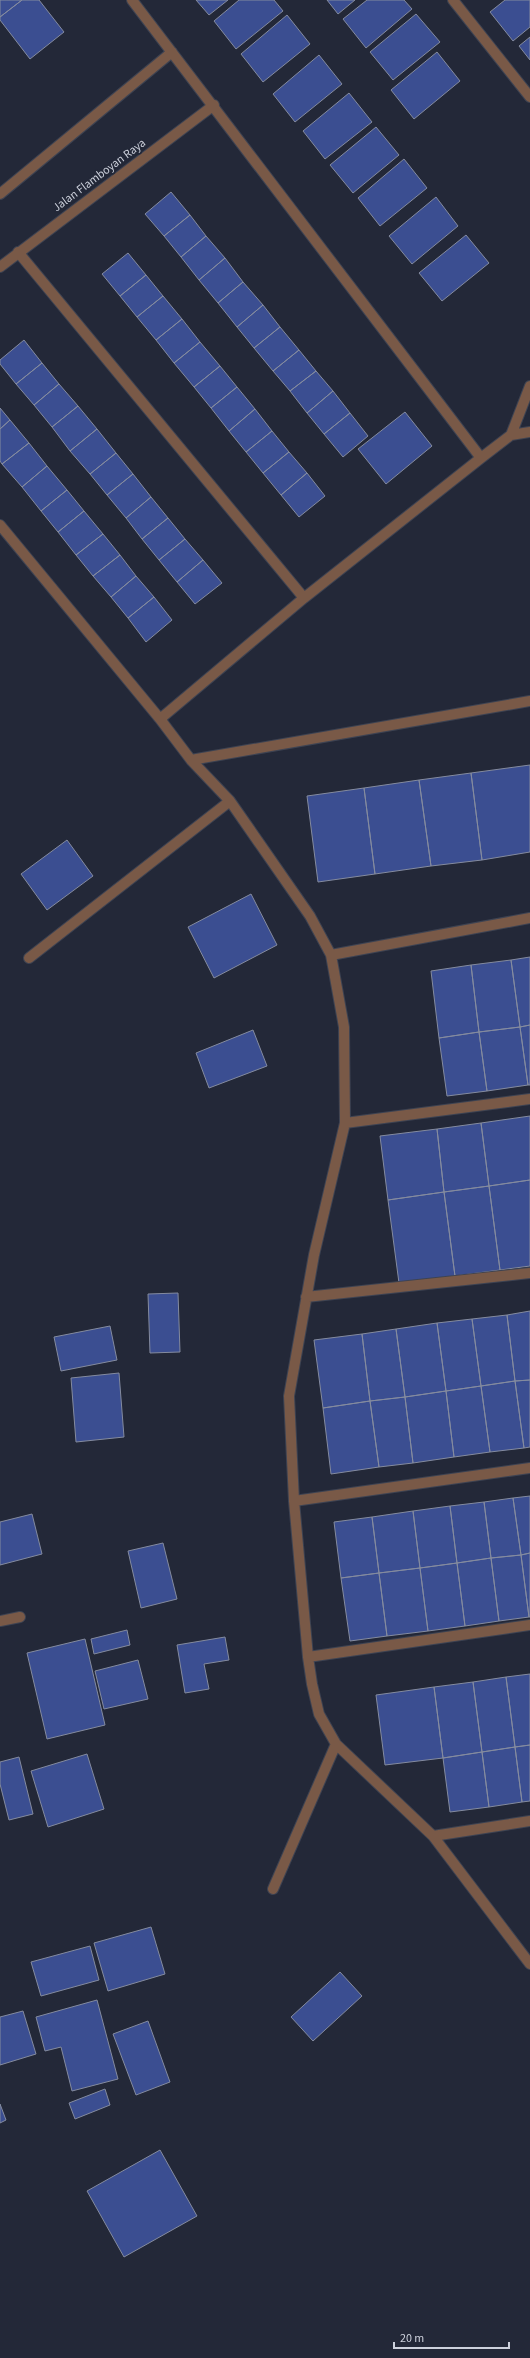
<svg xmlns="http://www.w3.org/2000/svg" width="530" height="2358" viewBox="0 0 530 2358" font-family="'Source Sans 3',sans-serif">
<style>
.building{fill:#3b4e91;stroke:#848b9f}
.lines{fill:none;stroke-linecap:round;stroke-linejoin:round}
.minor-casing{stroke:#3e4352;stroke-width:12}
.minor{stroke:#795947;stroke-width:10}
.labels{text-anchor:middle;stroke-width:3.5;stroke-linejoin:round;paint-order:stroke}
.street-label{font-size:12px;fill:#cdd1dc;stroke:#232838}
</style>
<rect width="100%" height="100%" fill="#232838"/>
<path class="building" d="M0,0H22L0,17Z
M22,0H39L64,32L30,59L0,20V17Z
M196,0H228L209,15Z
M239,0H274L283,11L236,49L214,21Z
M327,0H355L338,14Z
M367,0H404L412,9L366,48L343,19Z
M505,0H530V27L513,41L490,12Z
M416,14L440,42L393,80L370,52Z
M287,15L310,44L263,82L241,54Z
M530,37V60L519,46Z
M437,52L460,81L414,119L391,90Z
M319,55L342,84L295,122L273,94Z
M349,93L372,122L325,159L303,131Z
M376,127L399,155L353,193L330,165Z
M404,159L427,188L380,226L358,198Z
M171,192L190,215L164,236L145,214Z
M436,197L458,226L412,264L389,236Z
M190,215L206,236L181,257L164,236Z
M466,235L489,263L442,301L419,273Z
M206,236L225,258L199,280L181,257Z
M128,253L146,275L120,296L102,274Z
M225,258L243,282L218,303L199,280Z
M146,275L163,296L137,317L120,296Z
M243,282L263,305L237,327L218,303Z
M163,296L182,319L156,340L137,317Z
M263,305L280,327L254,348L237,327Z
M182,319L200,342L174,363L156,340Z
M280,327L299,350L273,371L254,348Z
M24,340L42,363L16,384L0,364V360Z
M200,342L220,366L194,387L174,363Z
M299,350L316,371L290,391L273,371Z
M42,363L59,384L34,405L16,384Z
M220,366L237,387L211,408L194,387Z
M316,371L333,391L307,413L290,391Z
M59,384L78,406L52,427L34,405Z
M237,387L255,409L229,431L211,408Z
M333,391L350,413L324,434L307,413Z
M78,406L97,429L70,451L52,427Z
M0,408L10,420L0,429Z
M255,409L272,431L246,452L229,431Z
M405,412L432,446L386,484L358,449Z
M350,413L368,436L343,457L324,434Z
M10,420L29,443L2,464L0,461V429Z
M97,429L116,453L90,474L70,451Z
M272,431L289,452L263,473L246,452Z
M29,443L47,466L22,487L2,464Z
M289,452L307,473L281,495L263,473Z
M116,453L133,474L107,495L90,474Z
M47,466L67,490L41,511L22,487Z
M307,473L325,496L299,517L281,495Z
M133,474L151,497L126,518L107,495Z
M67,490L84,511L58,532L41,511Z
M151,497L168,518L142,539L126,518Z
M84,511L103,534L76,555L58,532Z
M168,518L185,539L159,560L142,539Z
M103,534L120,555L93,576L76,555Z
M185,539L203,560L177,582L159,560Z
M120,555L136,576L111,597L93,576Z
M203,560L222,583L195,604L177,582Z
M136,576L154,597L128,618L111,597Z
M154,597L172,620L146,642L128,618Z
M530,765V852L482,860L471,773Z
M471,773L482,860L431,866L419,780Z
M419,780L431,866L375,874L364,788Z
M364,788L375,874L318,882L307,796Z
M67,840L93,876L47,910L21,874Z
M251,894L277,945L214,978L188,927Z
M530,957V1025L520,1027L511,960Z
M511,960L520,1027L479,1032L471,965Z
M471,965L479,1032L439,1038L431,971Z
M530,1025V1085H528L520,1027Z
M520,1027L528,1085L487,1091L479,1032Z
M253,1030L267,1066L209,1088L196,1053Z
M479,1032L487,1091L447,1096L439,1038Z
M530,1116V1180L489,1186L481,1123Z
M481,1123L489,1186L444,1192L437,1129Z
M437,1129L444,1192L388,1200L380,1136Z
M530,1180V1266L500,1270L489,1186Z
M489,1186L500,1270L455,1276L444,1192Z
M444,1192L455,1276L399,1283L388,1200Z
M178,1293L180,1352L150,1353L148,1294Z
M530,1311V1380L515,1381L507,1315Z
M507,1315L515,1381L481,1386L472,1319Z
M472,1319L481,1386L446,1391L437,1323Z
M437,1323L446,1391L405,1397L396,1329Z
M110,1326L117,1360L61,1371L54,1337Z
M396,1329L405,1397L370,1401L362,1334Z
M362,1334L370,1401L323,1408L314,1340Z
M119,1373L124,1437L76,1442L71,1378Z
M530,1380V1447L524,1448L515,1381Z
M515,1381L524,1448L490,1452L481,1386Z
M481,1386L490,1452L454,1457L446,1391Z
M446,1391L454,1457L413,1463L405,1397Z
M405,1397L413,1463L379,1467L370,1401Z
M370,1401L379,1467L331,1474L323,1408Z
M530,1496V1553L521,1555L513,1498Z
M513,1498L521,1555L491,1558L484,1502Z
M484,1502L491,1558L457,1563L450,1506Z
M450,1506L457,1563L420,1568L413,1511Z
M413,1511L420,1568L379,1573L372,1517Z
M32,1514L42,1554L0,1565V1522Z
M372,1517L379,1573L341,1578L334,1522Z
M163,1543L177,1599L141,1608L128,1551Z
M530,1553V1617H529L521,1555Z
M521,1555L529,1617L499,1621L491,1558Z
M491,1558L499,1621L465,1626L457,1563Z
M457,1563L465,1626L428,1631L420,1568Z
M420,1568L428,1631L387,1636L379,1573Z
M379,1573L387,1636L350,1641L341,1578Z
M127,1630L130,1645L94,1654L91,1639Z
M225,1637L229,1660L204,1664L209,1689L185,1693L177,1645Z
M85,1639L105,1725L47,1739L27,1653Z
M138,1660L148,1699L104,1709L95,1671Z
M530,1674V1745L515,1747L506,1677Z
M506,1677L515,1747L482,1752L473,1682Z
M473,1682L482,1752L443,1758L434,1687Z
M434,1687L443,1758L385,1765L376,1695Z
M530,1745V1801L522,1802L515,1747Z
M515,1747L522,1802L489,1807L482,1752Z
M482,1752L489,1807L450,1812L443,1758Z
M87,1754L104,1809L48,1827L31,1771Z
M19,1757L33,1814L9,1820L0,1784V1762Z
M151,1927L165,1974L108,1991L94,1943Z
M90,1946L99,1980L41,1996L31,1962Z
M340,1972L362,1996L313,2041L291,2017Z
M97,2000L118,2079L72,2091L61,2047L45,2051L36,2017Z
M23,2011L36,2054L0,2065V2017Z
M148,2021L170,2082L136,2095L113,2034Z
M105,2089L110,2105L75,2119L69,2103Z
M0,2104L6,2120L0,2123Z
M160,2150L197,2216L124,2257L87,2191Z"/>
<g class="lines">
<defs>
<path id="minor" d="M132,0L481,458
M453,0L530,97
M0,194L172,52
M18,252L304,598
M0,267L214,105
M511,435L530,386
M0,525L160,719L191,760L230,801L310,916L331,955L344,1027L345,1123L314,1255L289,1396L294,1501L308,1657L312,1684L319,1714L336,1744L433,1836L530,1964
M160,719L304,598L481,458L511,435L530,432
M191,760L530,701
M331,955L530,918
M29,958L230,801
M345,1123L530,1099
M306,1297L530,1273
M294,1501L530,1468
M0,1621L20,1617
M308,1657L530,1625
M433,1836L530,1821
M273,1889L336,1744"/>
</defs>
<use href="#minor" class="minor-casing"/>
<use href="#minor" class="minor"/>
</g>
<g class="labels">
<g class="street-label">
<text transform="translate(99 175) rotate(-37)" y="4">Jalan Flamboyan Raya</text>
</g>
</g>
<path d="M394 2342v6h115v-6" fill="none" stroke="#cdd1dc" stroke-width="2"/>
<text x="400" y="2342" font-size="12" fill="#cdd1dc" stroke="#232838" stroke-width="3" paint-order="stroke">20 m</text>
</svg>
